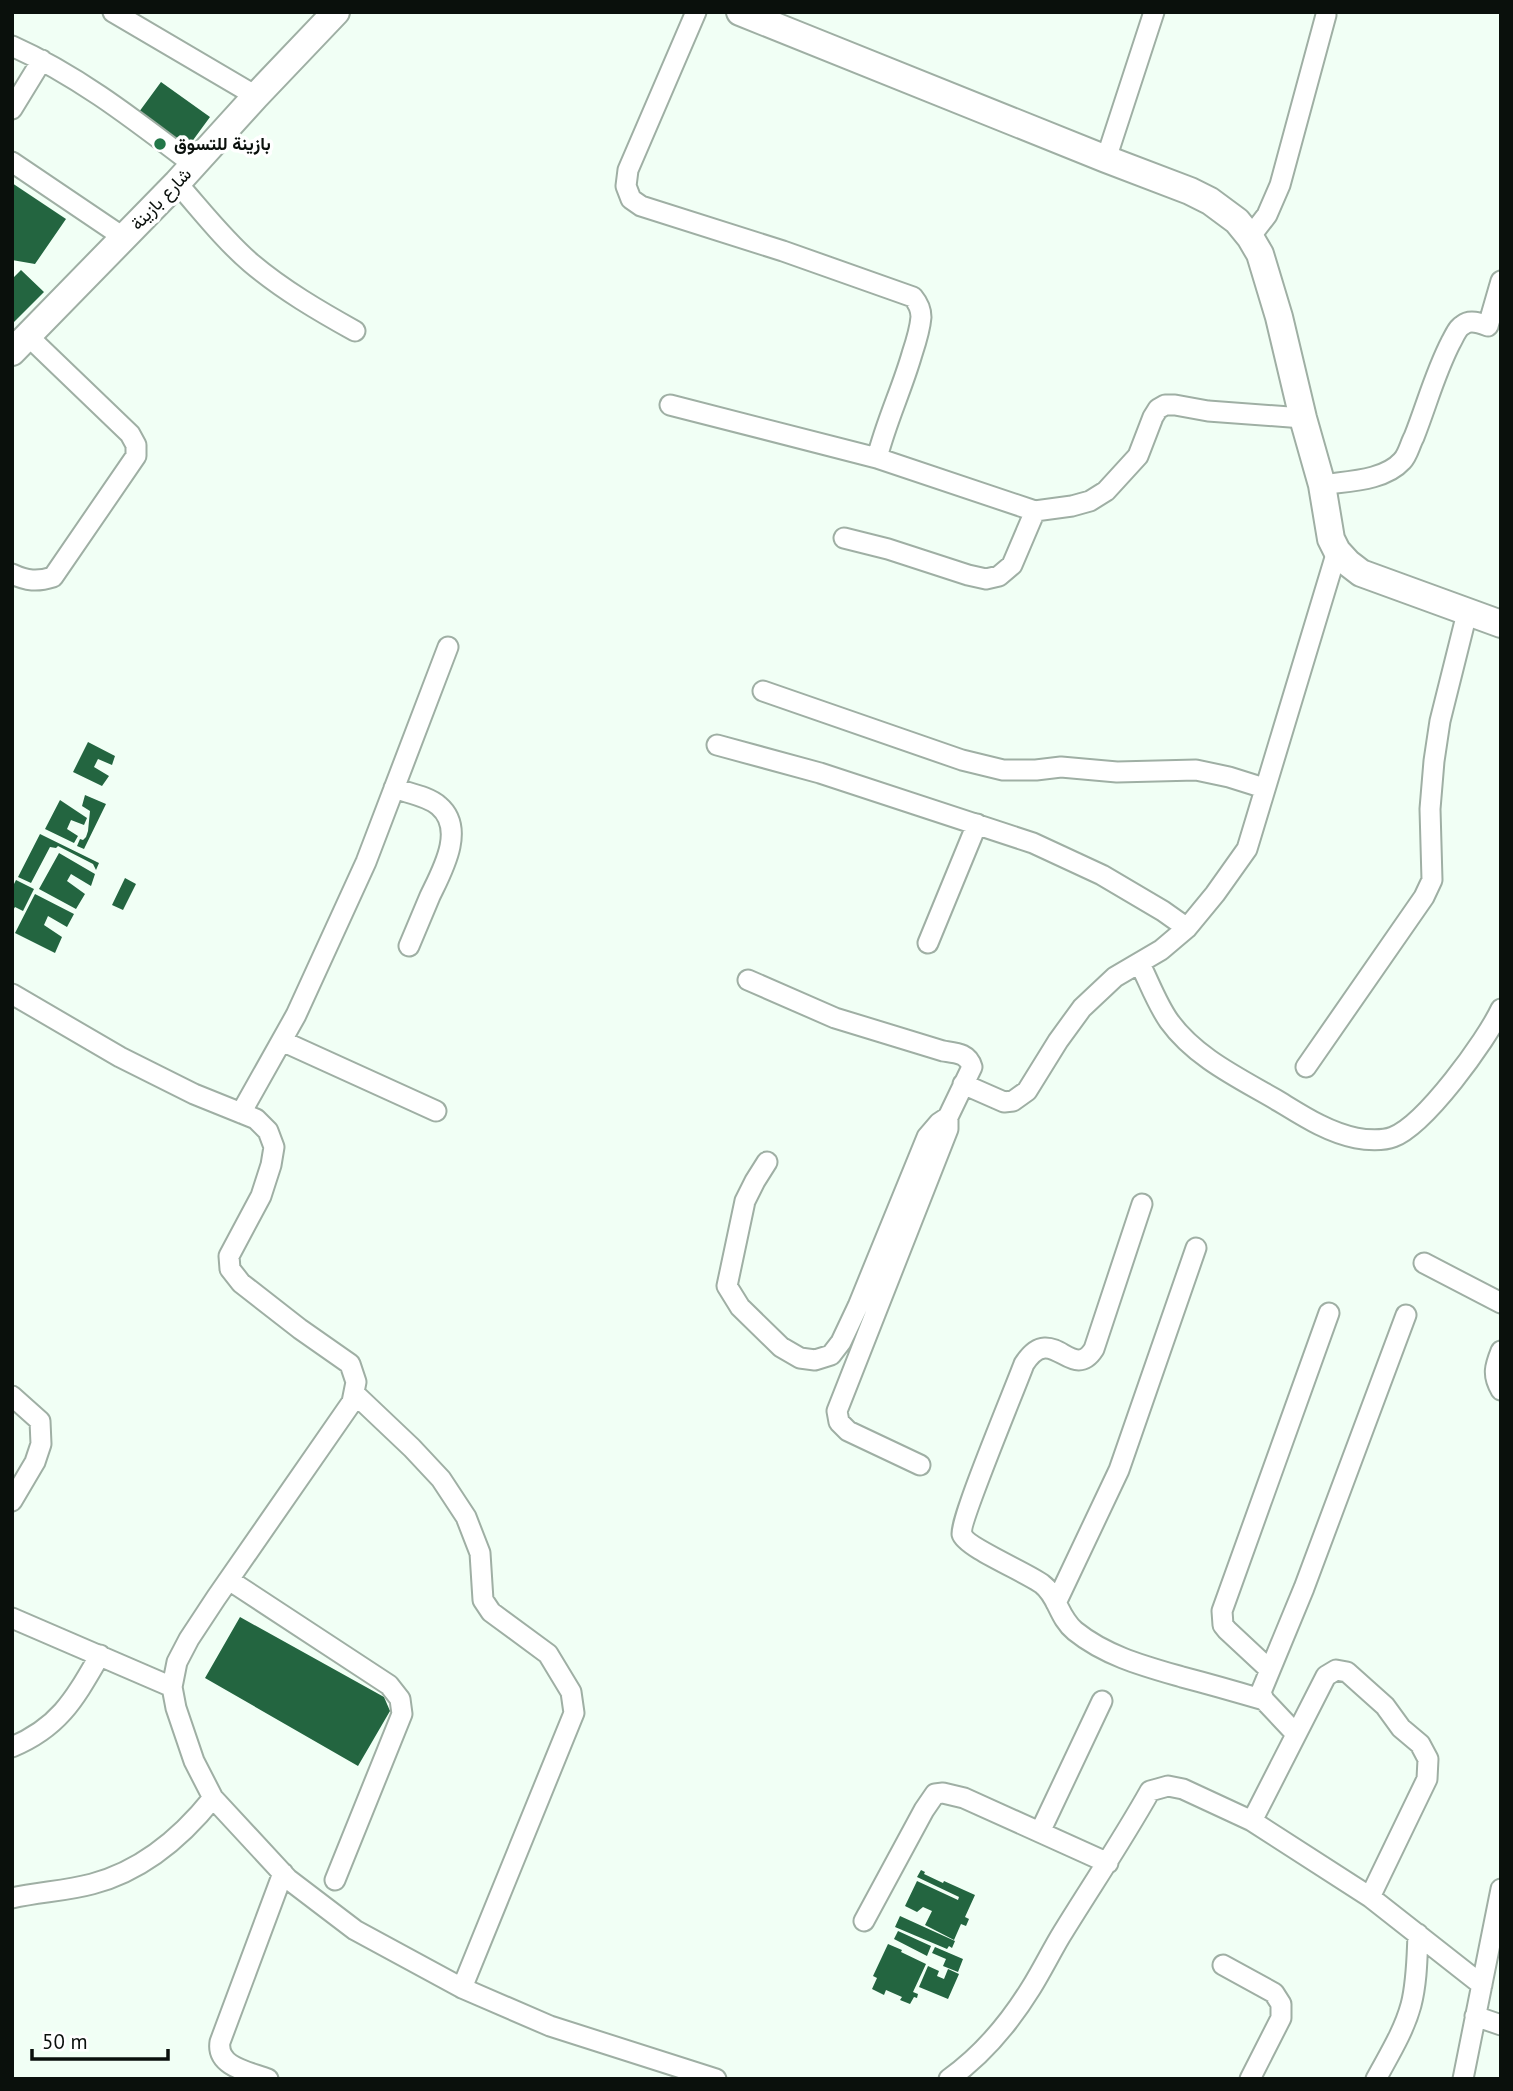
<svg xmlns="http://www.w3.org/2000/svg" width="1513" height="2091" viewBox="0 0 1513 2091" font-family="'PT Sans',Vazirmatn,sans-serif">
<style>
.building{fill:#236540}
.lines{fill:none;stroke-linecap:round;stroke-linejoin:round}
.street-casing{stroke:#9fafa4;stroke-width:23}
.secondary-casing{stroke:#9fafa4;stroke-width:30}
.street{stroke:#fff;stroke-width:19}
.secondary{stroke:#fff;stroke-width:26}
.poi-dot{fill:#227648;stroke:#fff;stroke-width:2.5}
.labels{text-anchor:middle;stroke-width:7;stroke-linejoin:round;paint-order:stroke}
.poi-label{font-size:18px;font-weight:bold;fill:#0a100c;stroke:#fff;text-anchor:start}
.street-label{font-size:18px;fill:#0a100c;stroke:#fff}
</style>
<rect width="100%" height="100%" fill="#f1fff5"/>
<path class="building" d="M161,82L210,117L188,147L139,112Z
M12,183L66,219L35,264L12,260Z
M21,270L44,292L12,324V279Z
M88,742L115,756L112,765L98,759L94,767L109,776L102,786L73,772Z
M85,795L106,804L84,849L77,846L80,839L83,840L86,837L88,831L90,811L82,806Z
M60,800L87,818L84,825L71,820L67,829L78,836L74,843L45,829Z
M40,834L99,863L96,870L93,864L58,846L56,848L50,847L31,883L18,877Z
M59,853L95,874L91,886L71,874L67,881L85,894L76,909L39,889Z
M125,878L136,884L123,910L112,905Z
M16,880L34,889L23,911L15,907L12,912V888Z
M35,894L74,914L67,927L48,916L44,925L62,937L55,953L15,933Z
M240,1617L384,1697L390,1711L358,1766L205,1678Z
M921,1870L925,1872L924,1874L943,1883L944,1881L975,1895L965,1917L969,1919L966,1926L961,1924L954,1940L925,1925L932,1911L923,1907L917,1912L905,1906L917,1881L958,1900L959,1897L917,1877Z
M900,1916L955,1941L952,1948L949,1946L947,1949L895,1927Z
M898,1931L931,1946L927,1956L894,1939Z
M888,1944L902,1950L901,1952L926,1964L913,1992L918,1994L917,1998L914,1997L910,2004L900,2000L902,1997L886,1990L884,1995L872,1989L877,1978L873,1976Z
M935,1947L963,1959L958,1972L943,1966L946,1959L932,1953Z
M928,1966L939,1971L937,1976L944,1979L948,1969L959,1974L948,1999L919,1987Z"/>
<g class="lines">
<defs>
<path id="street" d="M113,12L256,96
M696,12L628,170L626,186L631,199L641,206L783,251L913,297C918,303 921,309 921,317C920,329 916,342 912,354C902,389 886,422 877,458
M12,46C79,76 136,121 194,165
M12,109L42,60
M1106,159L1154,12
M12,162L123,237
M177,183C201,210 224,240 251,263C283,290 319,311 355,331
M1250,237L1267,215L1280,185L1326,15
M670,405L877,458L1035,511L1072,506L1090,501L1106,491L1138,456L1153,417L1158,409L1165,405H1175L1208,411L1303,418
M1322,485C1347,481 1384,481 1402,461C1408,455 1410,444 1414,437C1427,404 1435,373 1451,342C1454,337 1457,328 1463,325C1470,319 1480,323 1488,326L1501,281
M844,538L888,549L968,575L986,579L999,576L1012,565L1035,511
M12,574C27,581 37,582 53,577L136,456V445L130,434L28,336
M763,691L962,760L1003,770H1036L1061,767L1117,772L1196,770L1229,777L1264,788
M717,745L820,773L1033,843L1102,875L1163,911L1187,928
M394,788C407,793 428,796 439,806C466,829 442,871 430,896C423,913 416,929 409,946
M928,943L977,824
M1140,964C1149,982 1157,1004 1169,1021C1195,1057 1237,1077 1275,1099C1300,1114 1326,1132 1356,1138C1366,1140 1383,1141 1393,1137C1425,1125 1486,1041 1501,1009
M748,980L835,1018L943,1051C956,1053 968,1053 972,1067L948,1117V1129L837,1411L839,1422L848,1431L920,1465
M12,994L120,1057L194,1094L256,1119L268,1131L274,1147L271,1165L261,1196L229,1256L230,1269L241,1283L300,1329L350,1364L356,1382L352,1402L216,1598L189,1639L177,1662L172,1687L176,1708L194,1761L213,1798L288,1879L355,1930L462,1988L550,2026L716,2079
M282,1041L436,1111
M1306,1067L1424,897L1432,880L1430,809L1434,761L1440,721L1467,613
M963,1084L1004,1102L1013,1101L1027,1091L1058,1041L1082,1008L1115,977L1161,950L1187,928L1215,894L1247,849L1337,551
M241,1113L296,1015L366,862L448,647
M767,1162L755,1181L745,1201L727,1286L740,1307L781,1347L800,1358L815,1360L831,1355L841,1342L858,1306L927,1137L939,1123L948,1117
M1142,1204L1094,1349C1072,1384 1052,1320 1024,1364C1016,1386 959,1522 962,1534C965,1547 1028,1573 1042,1584C1058,1596 1058,1617 1075,1631C1106,1656 1144,1666 1182,1677C1209,1684 1237,1692 1264,1700
M1424,1263L1501,1303
M1501,1351C1495,1366 1492,1375 1501,1390
M354,1393L412,1448L441,1479L466,1517L480,1553L483,1600L491,1612L548,1654L571,1692L574,1713L462,1988
M12,1396L40,1421L41,1444L35,1462L12,1501
M229,1580L389,1685L400,1699L402,1714L335,1880
M1056,1603L1119,1470L1196,1248
M12,1618L172,1687
M1270,1670L1227,1630L1223,1625L1222,1611L1329,1313
M1296,1734L1264,1700L1261,1692L1304,1588L1406,1315
M12,1747C60,1727 75,1698 100,1655
M1252,1821L1326,1676L1336,1670L1347,1672L1385,1706L1401,1728L1420,1744L1428,1759L1427,1779L1370,1897
M1040,1832L1102,1701
M12,1898C39,1892 66,1891 92,1884C142,1871 181,1838 213,1798
M864,1921L924,1810L935,1794L943,1793L964,1798L1108,1863
M1223,1965L1274,1993L1281,2004V2018L1250,2079
M1475,2016L1501,2025
M268,2079C250,2072 216,2067 220,2042L283,1873
M949,2079C981,2056 1010,2022 1031,1988C1041,1972 1050,1954 1060,1937C1090,1888 1122,1841 1150,1791L1168,1786L1183,1789L1252,1821L1370,1897L1482,1985
M1376,2079C1389,2055 1404,2031 1411,2005C1417,1982 1417,1957 1418,1934
M1463,2079L1501,1889"/>
<path id="secondary" d="M740,12L1106,159L1190,191L1210,201L1237,221L1250,237L1260,254L1279,317L1303,418L1322,485L1331,539L1337,551L1348,563L1361,573L1501,624
M12,352L177,183L256,96L336,12"/>
</defs>
<use href="#street" class="street-casing"/>
<use href="#secondary" class="secondary-casing"/>
<use href="#street" class="street"/>
<use href="#secondary" class="secondary"/>
</g>
<circle class="poi-dot" cx="160" cy="144" r="7"/>
<g class="labels">
<g class="poi-label">
<text x="174" y="150">بازينة للتسوق</text>
</g>
<g class="street-label">
<text transform="translate(161 199) rotate(-46)" y="6">شارع بازينة</text>
</g>
</g>
<rect width="1513" height="2091" fill="none" stroke="#0a100c" stroke-width="28"/>
<path d="M32 2049v10h136v-10" fill="none" stroke="#0a100c" stroke-width="3.5"/>
<text x="42" y="2049" font-size="21" fill="#0a100c" stroke="#ffffff" stroke-width="5" paint-order="stroke">50 m</text>
</svg>
